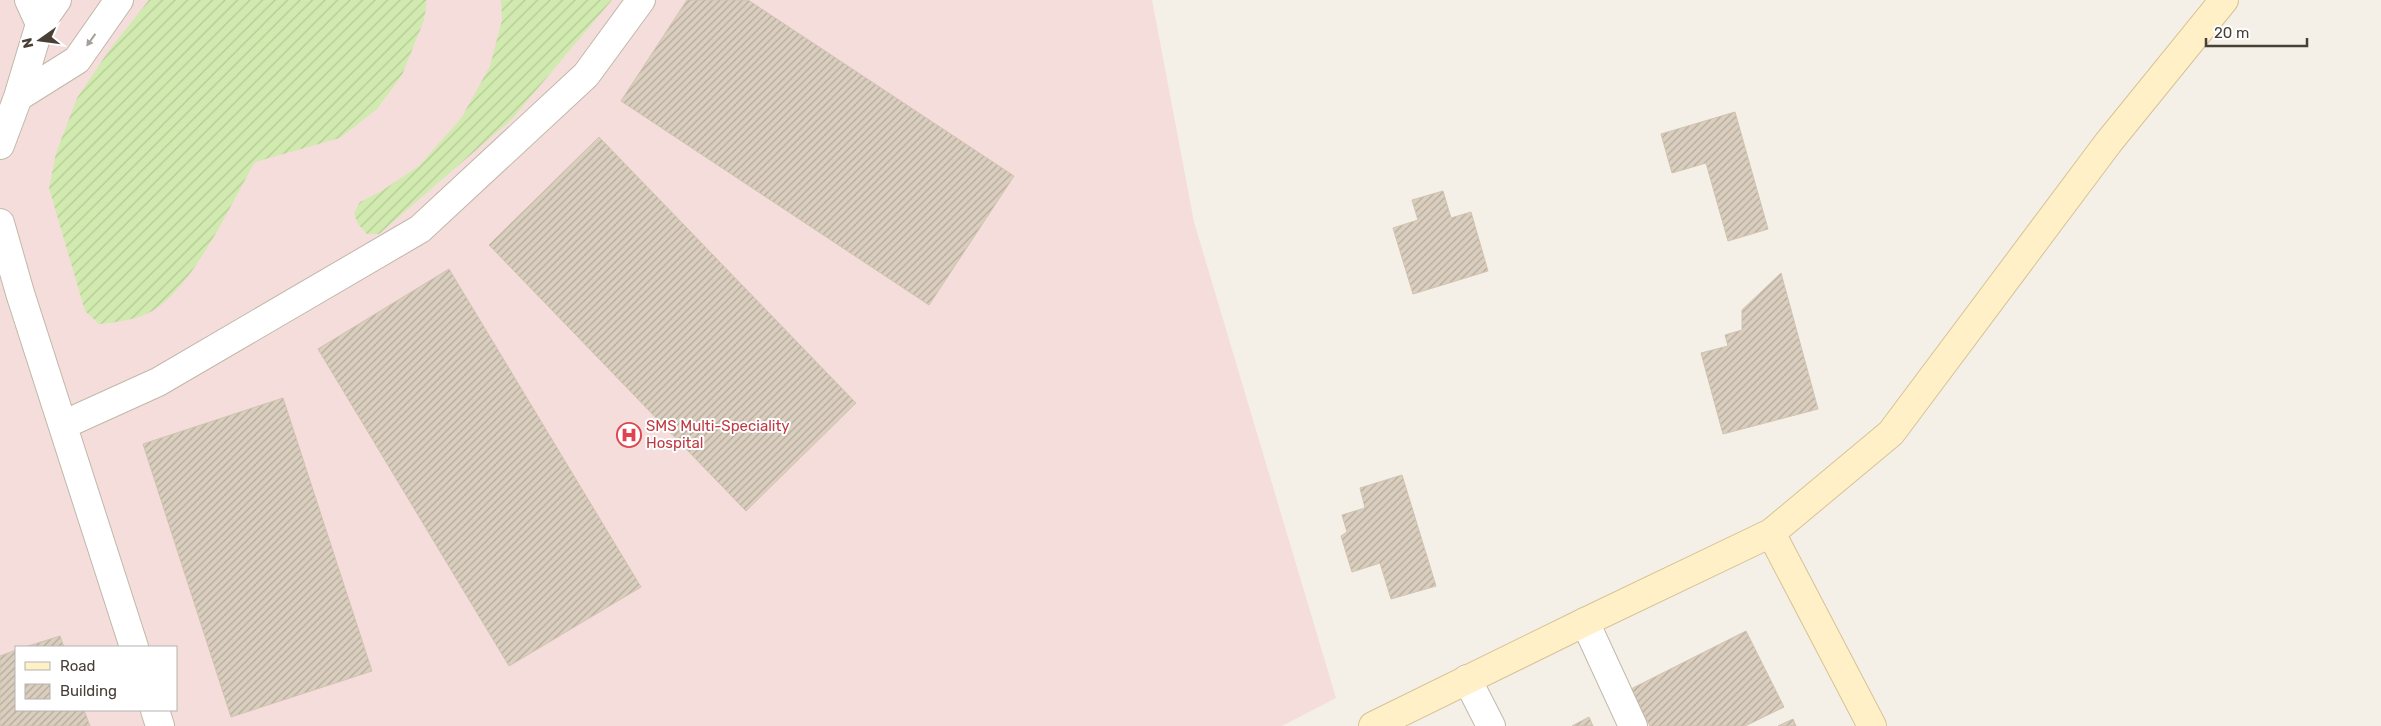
<svg xmlns="http://www.w3.org/2000/svg" width="2381" height="726" viewBox="0 0 2381 726" font-family="Rubik,sans-serif">
<style>
.medical{fill:#f5dddb;fill-rule:evenodd}
.garden{fill:url(#garden-furrows)}
.building{fill:url(#building-hatch);stroke:#d2c3af}
.lines{fill:none;stroke-linecap:round;stroke-linejoin:round}
.street-casing{stroke:#c0b8aa;stroke-width:30}
.secondary-casing{stroke:#d6c396;stroke-width:30}
.street{stroke:#fff;stroke-width:28}
.secondary{stroke:#fff0c7;stroke-width:28}
.oneway{fill:#a4a09a}
.labels{text-anchor:middle;stroke-width:4;stroke-linejoin:round;paint-order:stroke}
.health-label{font-size:15px;fill:#be3a42;stroke:#fff;text-anchor:start}
</style>
<defs>
<pattern id="garden-furrows" width="10" height="10" patternUnits="userSpaceOnUse" patternTransform="scale(1.25)"><rect width="10" height="10" fill="#d1eaaf"/><path d="M-1 1l2-2M0 10L10 0M9 11l2-2" fill="none" stroke="#b5ca97"/></pattern>
<pattern id="building-hatch" width="6" height="6" patternUnits="userSpaceOnUse" patternTransform="scale(1.25)"><rect width="6" height="6" fill="#dacebf"/><path d="M-1 1l2-2M0 6l6-6M5 7l2-2" fill="none" stroke="#b3a99c"/></pattern>
</defs>
<rect width="100%" height="100%" fill="#f4f0e7"/>
<path class="medical" d="M0,0H1152L1194,222L1336,698L1282,726H0ZM16,647H176V710H16Z"/>
<path class="garden" d="M149,0H427L424,20L402,75L377,109L340,138L255,162C230,205 195,284 154,310C137,320 118,322 99,324L85,311L49,188L56,153L77,98L110,49Z
M501,0H612L512,119L379,234H367L358,224L354,213L360,202L380,192L419,166L462,117L490,66L502,20Z"/>
<path class="building" d="M687,0H748L1014,176L929,305L621,101Z
M1735,112L1768,229L1728,241L1706,163L1672,173L1661,134Z
M599,137L856,403L746,511L489,245Z
M1443,191L1451,218L1471,212L1488,271L1413,294L1393,228L1418,220L1412,200Z
M449,269L641,587L509,666L318,349Z
M1781,273L1818,409L1723,434L1701,353L1728,346L1725,335L1742,330V310Z
M283,398L372,671L231,717L143,444Z
M1402,475L1436,586L1391,599L1380,563L1352,572L1341,536L1347,532L1342,515L1365,508L1360,488Z
M1746,631L1784,707L1745,726H1650L1631,689Z
M60,636L64,647H25Z
M16,650V710H84L90,726H0V656Z
M1589,717L1593,726H1572Z
M1793,719L1796,726H1778Z"/>
<g class="lines">
<defs>
<path id="street" d="M29,0L40,24
M57,0L40,24L18,97L77,60L119,0
M0,145L18,97
M0,223L20,293L134,647
M63,425L158,382L420,229L586,75L641,0
M1585,622L1633,726
M1467,679L1491,726
M155,710L160,726"/>
<path id="secondary" d="M1771,533L1872,726
M1373,726L1585,622L1771,533L1891,433L2108,143L2224,0"/>
</defs>
<use href="#street" class="street-casing"/>
<use href="#secondary" class="secondary-casing"/>
<use href="#street" class="street"/>
<use href="#secondary" class="secondary"/>
</g>
<defs><path id="oneway-solid" d="M-6-.8H1V-3.2L6.5 0L1 3.2V.8H-6Z" transform="scale(1.25)"/></defs>
<use class="oneway" href="#oneway-solid" transform="translate(91 40) rotate(126)"/>
<defs>
<symbol id="hospital-ring" viewBox="-11 -11 22 22"><circle r="9.5" fill="#fff" stroke="#e0444e" stroke-width="1.5"/><path d="M-5-5h3v3.5h4V-5h3V5h-3V1.5h-4V5h-3Z" fill="#e0444e"/></symbol>
</defs>
<g fill-rule="evenodd">
<use href="#hospital-ring" x="615" y="421" width="28" height="28"/>
</g>
<g class="labels">
<g class="health-label">
<text x="646" y="431">SMS Multi-Speciality<tspan x="646" dy="17">Hospital</tspan></text>
</g>
</g>
<rect x="15" y="646" width="162" height="65" fill="#ffffff" stroke="#b6b3af"/>
<rect x="25" y="662" width="25" height="8" fill="#fff0c7" stroke="#b6b3af"/>
<text x="60" y="671" font-size="15" fill="#484036">Road</text>
<rect x="25" y="684" width="25" height="15" fill="url(#building-hatch)" stroke="#b6b3af"/>
<text x="60" y="696" font-size="15" fill="#484036">Building</text>
<g transform="translate(40 40) rotate(256)" stroke="#ffffff" stroke-width="4" paint-order="stroke">
<path d="M0-4L9 19L0 12L-9 19Z" fill="#484036"/>
<text y="-8" font-size="14" font-weight="bold" text-anchor="middle" fill="#484036">N</text>
</g>
<path d="M2206 38v8h101v-8" fill="none" stroke="#484036" stroke-width="2.5"/>
<text x="2214" y="38" font-size="15" fill="#484036" stroke="#ffffff" stroke-width="4" paint-order="stroke">20 m</text>
</svg>
